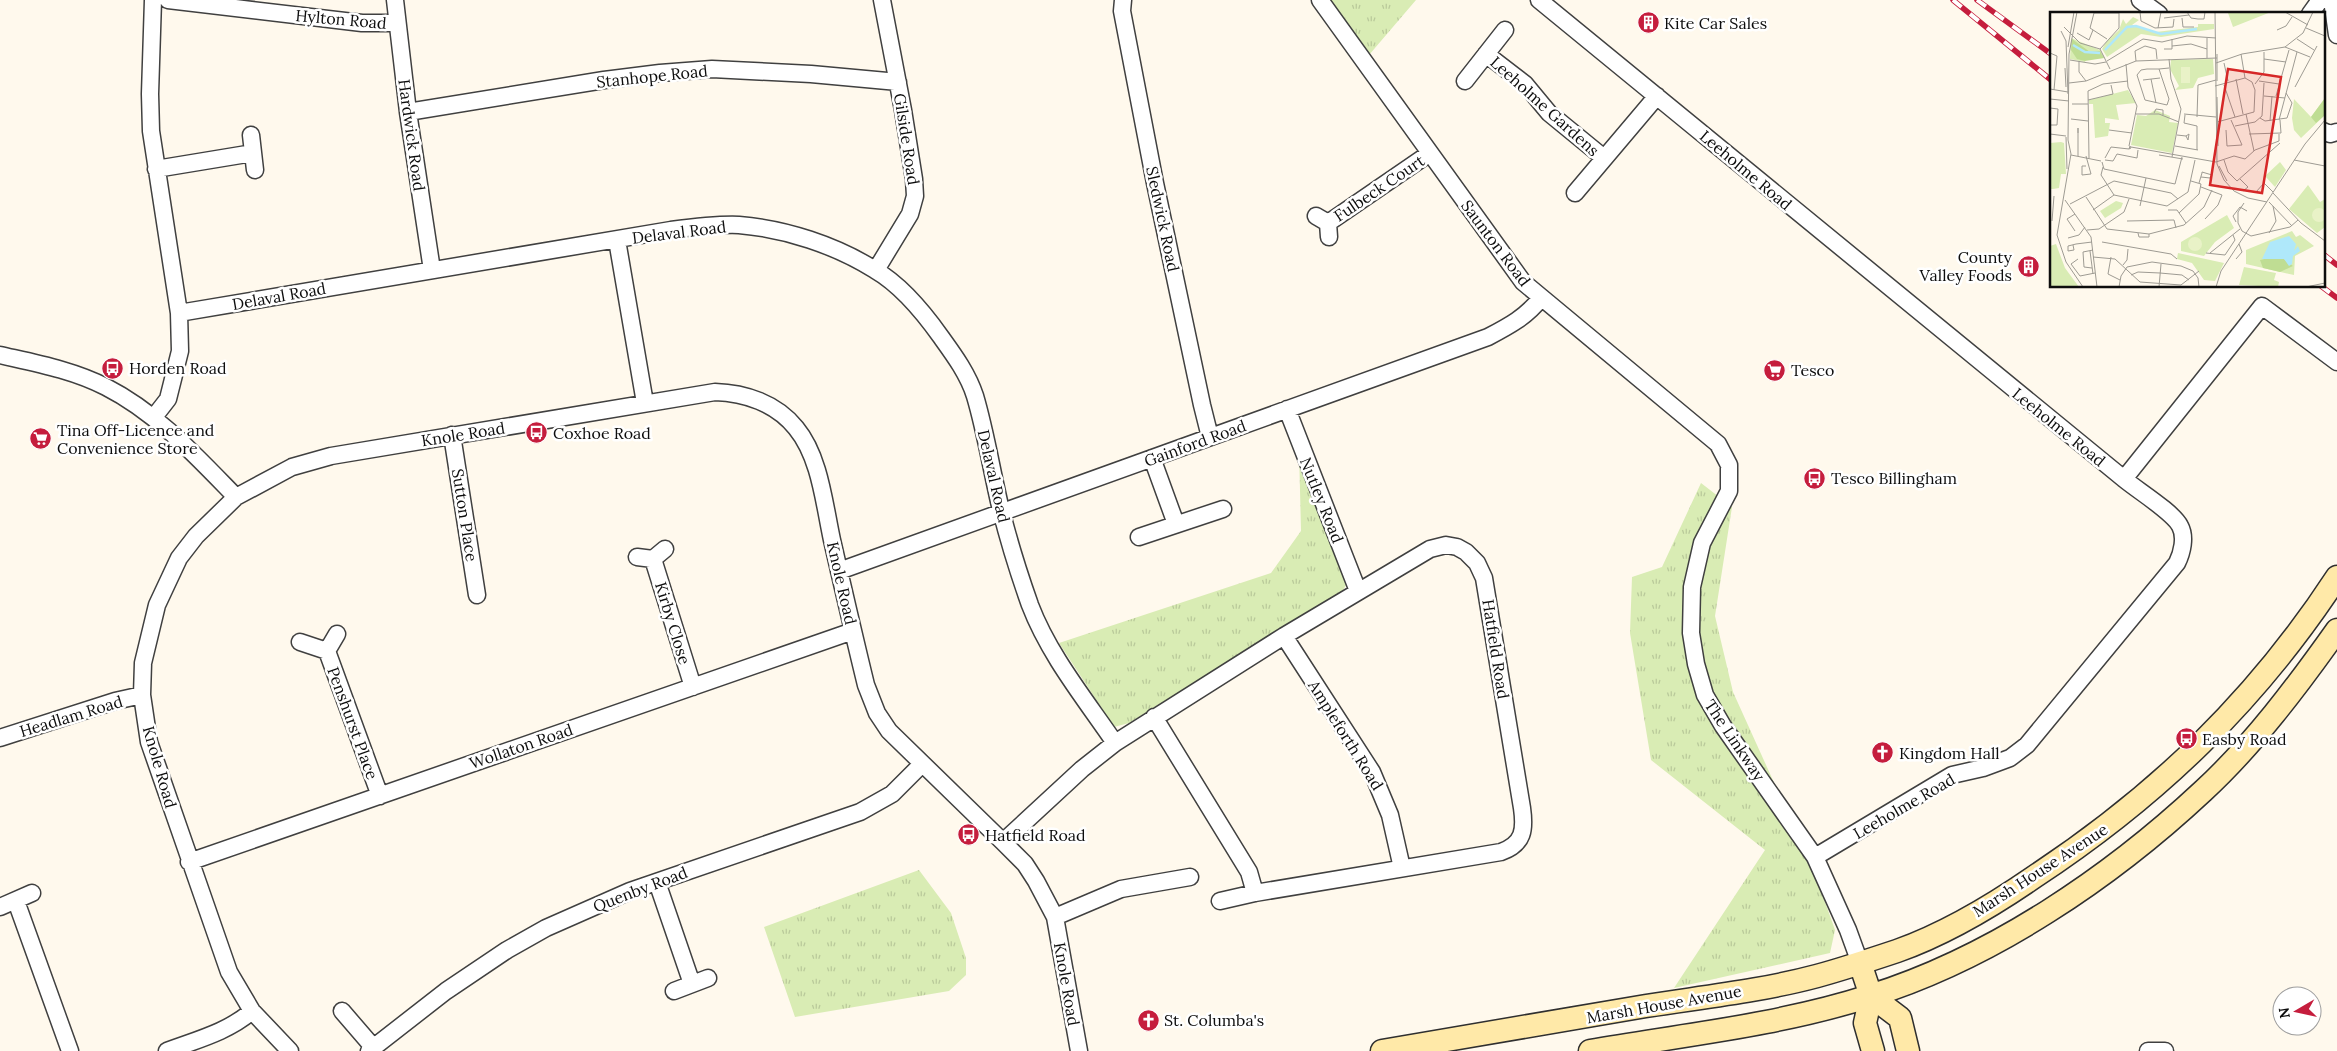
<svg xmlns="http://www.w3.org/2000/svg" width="2337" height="1051" viewBox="0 0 2337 1051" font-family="Lora,serif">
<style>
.grass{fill:url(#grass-tufts)}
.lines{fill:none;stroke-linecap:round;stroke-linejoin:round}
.street-casing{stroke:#404040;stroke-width:19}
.secondary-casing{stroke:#2f2f2f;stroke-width:25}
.street{stroke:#fff;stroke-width:16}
.secondary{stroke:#ffe9a8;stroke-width:22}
.rail-casing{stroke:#c51d3d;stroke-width:5.5}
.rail{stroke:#fff;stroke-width:4;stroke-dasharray:11;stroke-linecap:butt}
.labels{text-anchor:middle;stroke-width:5;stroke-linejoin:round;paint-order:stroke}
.street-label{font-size:16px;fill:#0d0d0d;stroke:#fff}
.poi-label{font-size:16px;fill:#0d0d0d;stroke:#fff;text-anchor:start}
.inset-river{fill:none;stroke:#afe8fa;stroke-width:2.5}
.inset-road{fill:none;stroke:#9e9b93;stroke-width:1}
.view{fill:#d62828;fill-opacity:0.15;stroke:#d62828;stroke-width:2.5}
.inset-edge{fill:none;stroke:#0d0d0d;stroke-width:2.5}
</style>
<defs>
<pattern id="grass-tufts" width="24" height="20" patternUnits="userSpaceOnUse" patternTransform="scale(1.25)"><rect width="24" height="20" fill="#d9ecb4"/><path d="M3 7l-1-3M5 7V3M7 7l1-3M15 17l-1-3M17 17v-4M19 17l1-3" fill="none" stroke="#b9c99a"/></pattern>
</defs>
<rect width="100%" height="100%" fill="#fff9ed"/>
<path class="grass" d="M1328,0H1416L1369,55Z
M1299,449L1346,574V585L1342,592L1129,723L1114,727L1059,643L1271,573L1301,531Z
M1701,483L1732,507L1715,616L1733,692L1814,871L1835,930L1830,953L1674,988L1765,850L1651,760L1630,633L1632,577L1662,567Z
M919,870L951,913L966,958V975L949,991L795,1017L764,927Z"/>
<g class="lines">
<defs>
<path id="street" d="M153,0L150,94L151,131L179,313L180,351L168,399L154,417
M168,0L362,23H396
M395,0L408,112L432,270
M1123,0L1122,11L1155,183L1202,405L1210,437
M1320,0L1523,282L1718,444L1729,465V491L1702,543L1692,587L1691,633L1696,664L1705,695L1723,726L1815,857L1848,930L1860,963
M1539,0L2124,479C2137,490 2173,512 2180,526C2186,537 2182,553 2177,563L2027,745L2010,758L1983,768L1952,775L1815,857
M2140,0L2159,14
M2332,0L2337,35
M2310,14L2320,0
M1486,54L1525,84L1549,113L1604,158
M1465,81L1505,30
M408,112L604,80L660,73L712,69L811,74L898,82
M2323,131L2330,134L2337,132
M251,135L255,170
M156,169L253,153
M1575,193L1657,96
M1316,216L1328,223L1329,237
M1328,223L1430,153
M617,240L645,403
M876,270L910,214L915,196L914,179L903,110L882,0
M179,313L671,230C694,227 717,224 739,225C786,229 835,245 875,270C901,285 924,313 941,337C954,355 968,374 975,396C986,433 992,473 1001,510C1009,542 1019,574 1030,605C1049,655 1085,699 1115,743
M0,355C35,363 73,370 106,387C157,413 196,456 236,497
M1287,409L1358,591
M452,435L477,595
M1152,458L1176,524
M2124,479L2262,306L2337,362
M1139,537L1223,509
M637,557L653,559L665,549
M653,559L693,687
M839,571L1488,337C1509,326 1526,317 1541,298
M337,634L327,651L380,796
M1284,636L1372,772L1390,815L1402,868
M300,642L327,651
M1154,717L1249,872L1255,893
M0,738L115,701L142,695
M1003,842L1082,769L1115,743L1284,636L1430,549L1446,545L1457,547L1466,552L1477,563L1484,578L1522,808C1525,829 1524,844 1501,852L1255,893L1220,901
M189,862L853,631
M657,882L692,984
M16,901L70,1051
M0,907L32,893
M1055,917L1121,889L1190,877
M674,991L708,978
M342,1011L373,1047
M167,1051C196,1040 228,1032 252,1011
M290,1051L252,1011L229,972L149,742L142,695L143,663L157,605L179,558L196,536L236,497L292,467L331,456L715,392C745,393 776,403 796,428C820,457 824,503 832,540C843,588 854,636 866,685L877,713L889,731L1003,842L1025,864L1036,881L1055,917L1079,1051
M369,1051L446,991L507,950L546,928L630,891L860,812L892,794L922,764
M2148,1051H2165"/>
<path id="secondary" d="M1860,963L1871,996L1865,1023L1873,1051
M1871,996L1900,1018L1908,1051
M1382,1051C1470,1036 1558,1021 1646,1006C1703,997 1761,991 1817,976C1843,969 1870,960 1897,951C1945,934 1992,906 2034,877C2157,796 2256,701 2337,577
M1590,1051C1683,1035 1780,1025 1870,996C1992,958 2111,877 2203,791C2253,745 2298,685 2337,630"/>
</defs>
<use href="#street" class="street-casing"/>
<use href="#secondary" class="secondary-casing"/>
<use href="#street" class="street"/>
<use href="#secondary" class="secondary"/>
<defs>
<path id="rail" d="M1953,0L2051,80
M1977,0L2051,54
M2323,254L2337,265
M2321,286L2337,298"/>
</defs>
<use href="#rail" class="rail-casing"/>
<use href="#rail" class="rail"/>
</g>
<defs>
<symbol id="building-disc" viewBox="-11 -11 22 22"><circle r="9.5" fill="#c51d3d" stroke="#fff"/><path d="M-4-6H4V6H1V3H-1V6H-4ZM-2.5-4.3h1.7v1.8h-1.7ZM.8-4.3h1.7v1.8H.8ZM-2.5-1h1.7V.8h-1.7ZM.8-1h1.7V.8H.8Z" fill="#fff"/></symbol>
<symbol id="bus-disc" viewBox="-11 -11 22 22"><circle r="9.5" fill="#c51d3d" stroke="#fff"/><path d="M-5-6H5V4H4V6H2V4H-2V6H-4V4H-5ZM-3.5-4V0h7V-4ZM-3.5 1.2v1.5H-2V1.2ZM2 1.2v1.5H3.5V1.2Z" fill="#fff"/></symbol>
<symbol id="supermarket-disc" viewBox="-11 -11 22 22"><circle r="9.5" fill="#c51d3d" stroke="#fff"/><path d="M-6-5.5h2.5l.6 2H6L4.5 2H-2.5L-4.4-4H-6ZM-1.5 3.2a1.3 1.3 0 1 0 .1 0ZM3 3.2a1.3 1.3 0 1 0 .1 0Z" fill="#fff"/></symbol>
<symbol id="church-disc" viewBox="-11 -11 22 22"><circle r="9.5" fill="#c51d3d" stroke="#fff"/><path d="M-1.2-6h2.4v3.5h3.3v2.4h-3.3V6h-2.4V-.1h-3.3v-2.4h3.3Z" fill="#fff"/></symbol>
</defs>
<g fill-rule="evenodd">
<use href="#building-disc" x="1636" y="10" width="25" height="25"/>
<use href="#building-disc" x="2016" y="254" width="25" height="25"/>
<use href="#bus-disc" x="100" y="356" width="25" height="25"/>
<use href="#supermarket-disc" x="1762" y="358" width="25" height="25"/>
<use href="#bus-disc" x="524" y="420" width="25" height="25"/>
<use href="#supermarket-disc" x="28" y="426" width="25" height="25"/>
<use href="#bus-disc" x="1802" y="466" width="25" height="25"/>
<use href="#bus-disc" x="2174" y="726" width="25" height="25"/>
<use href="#church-disc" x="1870" y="740" width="25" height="25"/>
<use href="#bus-disc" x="956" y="822" width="25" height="25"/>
<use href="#church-disc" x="1136" y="1008" width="25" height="25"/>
</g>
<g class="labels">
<g class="street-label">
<text transform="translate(341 19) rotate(5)" y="6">Hylton Road</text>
<text transform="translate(652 76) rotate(-6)" y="6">Stanhope Road</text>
<text transform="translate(1545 106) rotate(42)" y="6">Leeholme Gardens</text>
<text transform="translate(412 135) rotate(82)" y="6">Hardwick Road</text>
<text transform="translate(907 139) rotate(81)" y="6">Gilside Road</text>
<text transform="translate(1746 170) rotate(40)" y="6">Leeholme Road</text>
<text transform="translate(1379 188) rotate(-34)" y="6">Fulbeck Court</text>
<text transform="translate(1163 219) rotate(78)" y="6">Sledwick Road</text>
<text transform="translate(679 232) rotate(-7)" y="6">Delaval Road</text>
<text transform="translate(1496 243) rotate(53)" y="6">Saunton Road</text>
<text transform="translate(279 296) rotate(-10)" y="6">Delaval Road</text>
<text transform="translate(2059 427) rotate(39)" y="6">Leeholme Road</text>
<text transform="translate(463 434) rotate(-9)" y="6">Knole Road</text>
<text transform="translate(1195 443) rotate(-20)" y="6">Gainford Road</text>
<text transform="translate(994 476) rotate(77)" y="6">Delaval Road</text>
<text transform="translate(1322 500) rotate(68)" y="6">Nutley Road</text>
<text transform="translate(465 515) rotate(81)" y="6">Sutton Place</text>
<text transform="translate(842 583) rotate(77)" y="6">Knole Road</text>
<text transform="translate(673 623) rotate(73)" y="6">Kirby Close</text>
<text transform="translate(1496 649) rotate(81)" y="6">Hatfield Road</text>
<text transform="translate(71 716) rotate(-17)" y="6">Headlam Road</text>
<text transform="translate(353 723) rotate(70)" y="6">Penshurst Place</text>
<text transform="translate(1346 735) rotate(58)" y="6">Ampleforth Road</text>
<text transform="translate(1735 740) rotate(56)" y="6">The Linkway</text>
<text transform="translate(521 746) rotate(-19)" y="6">Wollaton Road</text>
<text transform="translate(160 767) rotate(74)" y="6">Knole Road</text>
<text transform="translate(1904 806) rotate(-30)" y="6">Leeholme Road</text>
<text transform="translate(2040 870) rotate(-33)" y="6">Marsh House Avenue</text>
<text transform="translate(640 889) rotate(-21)" y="6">Quenby Road</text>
<text transform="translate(1067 984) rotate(80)" y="6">Knole Road</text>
<text transform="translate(1664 1004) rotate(-10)" y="6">Marsh House Avenue</text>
</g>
<g class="poi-label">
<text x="1664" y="29">Kite Car Sales</text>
<text x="2012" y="263" text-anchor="end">County<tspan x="2012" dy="18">Valley Foods</tspan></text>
<text x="129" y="374">Horden Road</text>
<text x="1791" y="376">Tesco</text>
<text x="57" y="436">Tina Off-Licence and<tspan x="57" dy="18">Convenience Store</tspan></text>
<text x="553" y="439">Coxhoe Road</text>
<text x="1831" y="484">Tesco Billingham</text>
<text x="2202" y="745">Easby Road</text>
<text x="1899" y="759">Kingdom Hall</text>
<text x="985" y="841">Hatfield Road</text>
<text x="1164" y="1026">St. Columba's</text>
</g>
</g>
<g transform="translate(2050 12)">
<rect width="275" height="275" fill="#fff9ed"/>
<path d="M167,0H221L183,15L178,1ZM83,5L89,8L82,13L106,20L148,15V12H164V17L111,25L91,22L57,45L52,37L56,30L69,18L73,7L76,12ZM21,26L50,38L55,46L36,47L35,50L20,47ZM163,47L164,62L148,66L143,76L125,78L129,74L120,57L121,48ZM78,78L86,91L66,93L69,108L55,106V111H60L58,124L45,126L43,92H39V88ZM275,86V103L251,126L244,118L242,106L244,87L261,105ZM105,98L120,104L119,110L128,111L122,141L81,133L87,103L96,104ZM11,130L14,131L16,162H11L9,176L3,177H0V131ZM258,173L270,190L275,187V215L267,221L239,197ZM66,189L73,191L71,196L55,206L50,199ZM177,203L184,216L165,230L154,244L131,239V230ZM242,219L246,225L250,223L264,234L245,244L244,263L196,252V238ZM6,232L15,256L29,275H0V234ZM128,241L174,251L165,269L154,268L142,251L127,247ZM194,255L226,261L224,268L229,270L228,275L189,273Z" fill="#d9ecb4"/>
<path d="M22,27L40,40L50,39L54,46L35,49L27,47L21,38ZM275,86V103L266,111L261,105ZM219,246L234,247L243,254L230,260L213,256L210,248Z" fill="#bfdd93"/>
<path d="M230,150L236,158L225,175L215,164Z" fill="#d9ecb4"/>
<path d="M131,55H140V71H131ZM262 203a7 7 0 1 1 14 0a7 7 0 1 1-14 0ZM138 232a7 7 0 1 1 14 0a7 7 0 1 1-14 0Z" fill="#e9f2c7"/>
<path d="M239,224L246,232L244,239L248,234L250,239L243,244L242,252L239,254L234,247H212L220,230Z" fill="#afe8fa"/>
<path class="inset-river" d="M23,33L35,40L50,41M55,38L77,15L86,14L111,22L147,17"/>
<path class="inset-road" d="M27,0L19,42L18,128L21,142L7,223L16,250L33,275M90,0L91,9L105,16L123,15L124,7M137,0L141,6L148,7H154L155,0M165,0L167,152L174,168L184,179L198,186L217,190M235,0L258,13M44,1L40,16L57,27M44,1H69M114,6L139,3M132,6L133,15H144M14,15L30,31L50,37L60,57M108,16L111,0M256,16L275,24M227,18L236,14L242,5M11,19L16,29L18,82M27,21L39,28L43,18M157,26V46M247,27L264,38M122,34L141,32L157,37M18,35L24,0M235,35L260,45M50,37L69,16V0M114,37H122V27M0,41L7,44L4,78M167,42V69M191,42L195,66M119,47L121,67L131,97L122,145M214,47L236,50M20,48L45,52L56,50M29,49V60L36,69M57,49L93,27L112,30L137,24L166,26M86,49L85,39L95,34L106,37L107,47M166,51L192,42L235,35L253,21L263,0M174,51L178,69M76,52L78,75L87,94L79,134M15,56L16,75M109,57L119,87L117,93L95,88L87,63L91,58L97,57H109L119,56M101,67L106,91M186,67L193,102M93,68L110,66M209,69L229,72M19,71L36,69L86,49L167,46M205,72L214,60V40M174,73L185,105M165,74L195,66L202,70L205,78L204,100L167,110M245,75L267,34M0,77L18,80M214,84L235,86M226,84L239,38M167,85L168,134M0,87L19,89M38,88L63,82L61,73M22,92H38M0,96L8,97L7,113H0M104,101L106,97L113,98V103M86,102H109L129,110M134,102L166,105M196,102L204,139M135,103L134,111L147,114V138M147,105L148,73L166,68M210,106L215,109L237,106L242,91L236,81M21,107L38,109M229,108L247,40M220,109L222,84M185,114L205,110L212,104L214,71M59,118L82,121M176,118L177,134L192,133L181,108M28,121V116V144M0,122L16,124M199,122L231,121L230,108M127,123L136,124L138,128L139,122L136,124M16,125L17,157M125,134L148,138M81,135L166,150L184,144L195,147L205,138L229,129V122M21,143L51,149M109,143L133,147M36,144L41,162L32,163V154H36M39,146L38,79L53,72L78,69M55,146L61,135L79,137L80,134L81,136L79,137M55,148L63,149L67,142L87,146L88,138M174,148L178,160L187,169L230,131M244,148L275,154M52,150L54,157L125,172L132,145M169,154L177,169M53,155L51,163L64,183L117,194L138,180L145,148M190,167L198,175L193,179M149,171L152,161V160L162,163L160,166L151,165M151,175L172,183L168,193L155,207M213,181L206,180L214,171L223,180M223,181L251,211L275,229M36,185L57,217L99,222L134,213L154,195L162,178M15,188L41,225L47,275M219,190L242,214M194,191L188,200V211L192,219L201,224L240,215L248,208M20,192L64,169L121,181L128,187M90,194L96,166M43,198L64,183M118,198H127L136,211M129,201L149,182L151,172L141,169M2,209L4,184M77,209L124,208L126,216M186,210L183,204L190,195L197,199M37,218L49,217L74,200L79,187M25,219L17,207L25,202M88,221L89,225H99V222M219,221L226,209L223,194M18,226L29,223L35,215M52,230L121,242L127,247M23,233L24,238L18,239V234L26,232L42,230M40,239L43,262M156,241L175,243L185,228L183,223M160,241L190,217M43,245L65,247L90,270L131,273L149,259M61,245L58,262L70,268M28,247L21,252L30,264L45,261M186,247L192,240L189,232M73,253L77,248L78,237M42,256L34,255L33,240L43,238M81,263L88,260L110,261L132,263L139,268M69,275L71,264L77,255L102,250L131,254L143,259L148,266L149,275M109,275L111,252M166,275L171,259L255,132L275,108M256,275L275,271"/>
<path class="view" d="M178,57L231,65L212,181L160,173Z"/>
<rect width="275" height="275" class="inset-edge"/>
</g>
<g transform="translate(2297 1011) rotate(261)"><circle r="24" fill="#ffffff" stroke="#9e9e9e"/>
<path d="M0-4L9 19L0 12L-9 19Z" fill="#c51d3d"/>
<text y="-8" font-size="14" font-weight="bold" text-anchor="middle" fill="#0d0d0d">N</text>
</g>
</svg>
